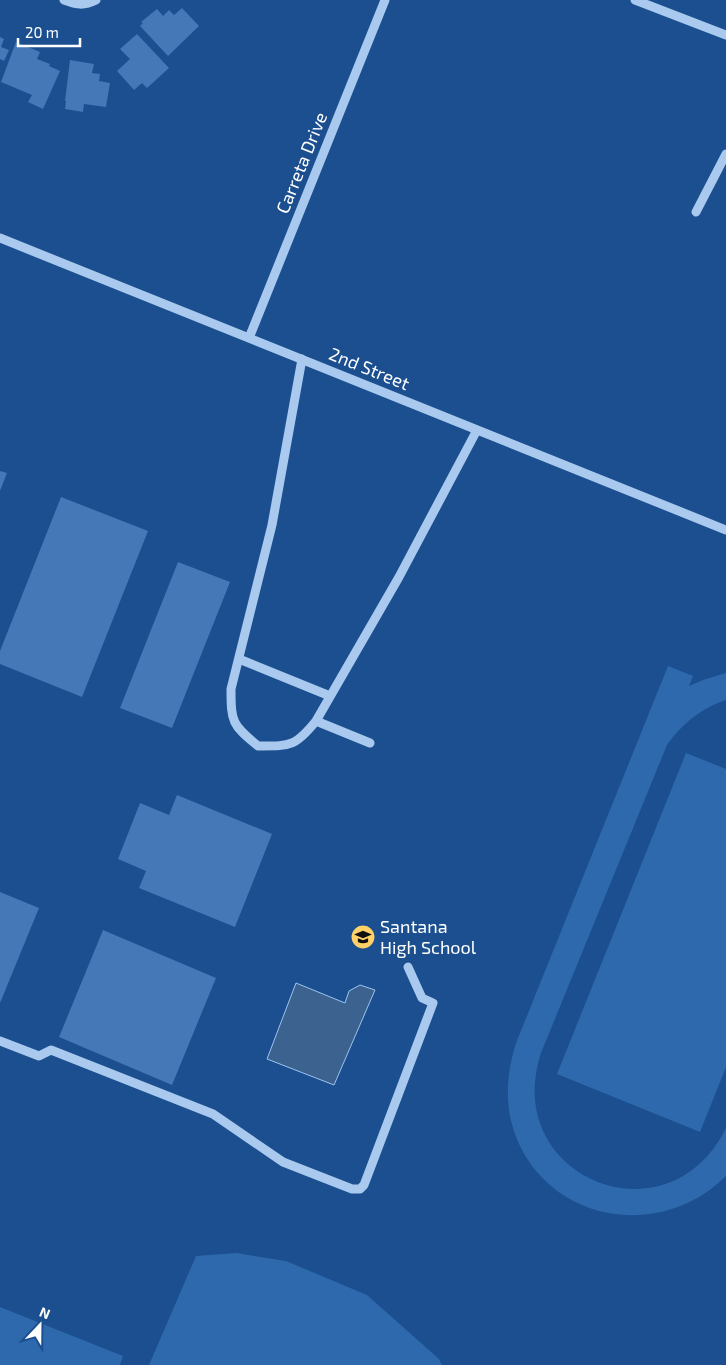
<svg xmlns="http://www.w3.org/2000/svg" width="726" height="1365" viewBox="0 0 726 1365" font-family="'Exo 2',sans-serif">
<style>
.green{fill:#2e69ad}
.water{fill:#3c6290;stroke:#9cc4f0}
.building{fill:#4478b7}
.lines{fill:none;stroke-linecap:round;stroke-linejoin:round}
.minor{stroke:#a9c9ee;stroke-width:9}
.labels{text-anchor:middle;stroke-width:5;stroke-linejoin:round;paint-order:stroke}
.street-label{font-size:18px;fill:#fff;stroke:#1b4f8f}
.poi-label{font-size:18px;fill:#fff;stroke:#1b4f8f;text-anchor:start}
</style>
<rect width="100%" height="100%" fill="#1b4f8f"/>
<path class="green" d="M668,666L693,676L689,686L703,680L726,673V700C700,709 683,723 667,745L541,1053C500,1177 668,1246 726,1128V1176C656,1246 536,1219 511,1121C505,1094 508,1068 516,1043Z
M686,753L726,769V1067L700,1132L557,1074Z
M236,1253L286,1261L367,1295L439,1359L442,1365H149L196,1256Z
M0,1307L123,1356L120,1365H0Z"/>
<path class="water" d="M296,983L345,1003L349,991L360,985L375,990L334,1085L267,1059Z"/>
<path class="building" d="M182,8L199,26L168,56L140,26L143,23L141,22L157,9L163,16L169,10L174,15Z
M137,34L169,68L147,88L142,83L134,90L117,71L130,59L120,49Z
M0,37L4,39L1,47L9,50L4,61L0,59Z
M16,42L40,52L37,59L50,64L49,66L60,71L43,109L28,102L32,95L1,82Z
M70,60L94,64L92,73L100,74L99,81L110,83L106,107L84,104L83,112L65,109L66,101H65Z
M0,471L7,473L0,491Z
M61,497L148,531L82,697L0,664V651Z
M178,562L230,582L172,728L120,708Z
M177,795L272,834L235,927L139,888L146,871L118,859L140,803L169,815Z
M0,892L39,908L0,1003Z
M103,930L216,978L172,1085L59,1037Z"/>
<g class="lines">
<path class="minor" d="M64,0C77,5 84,6 96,0
M635,0L726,35
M696,212L726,154
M0,238L726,530
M249,338L385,0
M302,359L272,525L231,689C231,722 232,725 258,746C290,746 295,747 316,721L399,577L477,430
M239,659L330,696
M316,721L370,743
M0,1041L39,1056L51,1050L213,1114L283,1162L352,1189H360L364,1185L433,1003L422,998L408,967"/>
</g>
<defs>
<symbol id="school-disc" viewBox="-11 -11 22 22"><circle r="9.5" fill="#ffd166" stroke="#1b4f8f"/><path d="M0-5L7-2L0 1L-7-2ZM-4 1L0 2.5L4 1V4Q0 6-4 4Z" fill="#111"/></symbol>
</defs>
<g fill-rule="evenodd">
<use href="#school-disc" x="349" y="923" width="28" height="28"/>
</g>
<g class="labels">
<g class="street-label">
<text transform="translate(302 163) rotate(-68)" y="6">Carreta Drive</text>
<text transform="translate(369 369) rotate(22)" y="6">2nd Street</text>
</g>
<g class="poi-label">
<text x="380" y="933">Santana<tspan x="380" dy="21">High School</tspan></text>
</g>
</g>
<g transform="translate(40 1325) rotate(22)" stroke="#1b4f8f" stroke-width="4" paint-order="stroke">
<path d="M0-4L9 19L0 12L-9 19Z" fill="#ffffff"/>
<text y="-8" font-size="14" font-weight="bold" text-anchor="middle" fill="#ffffff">N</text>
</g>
<path d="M18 38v8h62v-8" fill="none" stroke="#ffffff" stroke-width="2.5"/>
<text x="25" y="38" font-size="15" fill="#ffffff" stroke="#1b4f8f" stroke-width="4" paint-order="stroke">20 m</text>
</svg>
